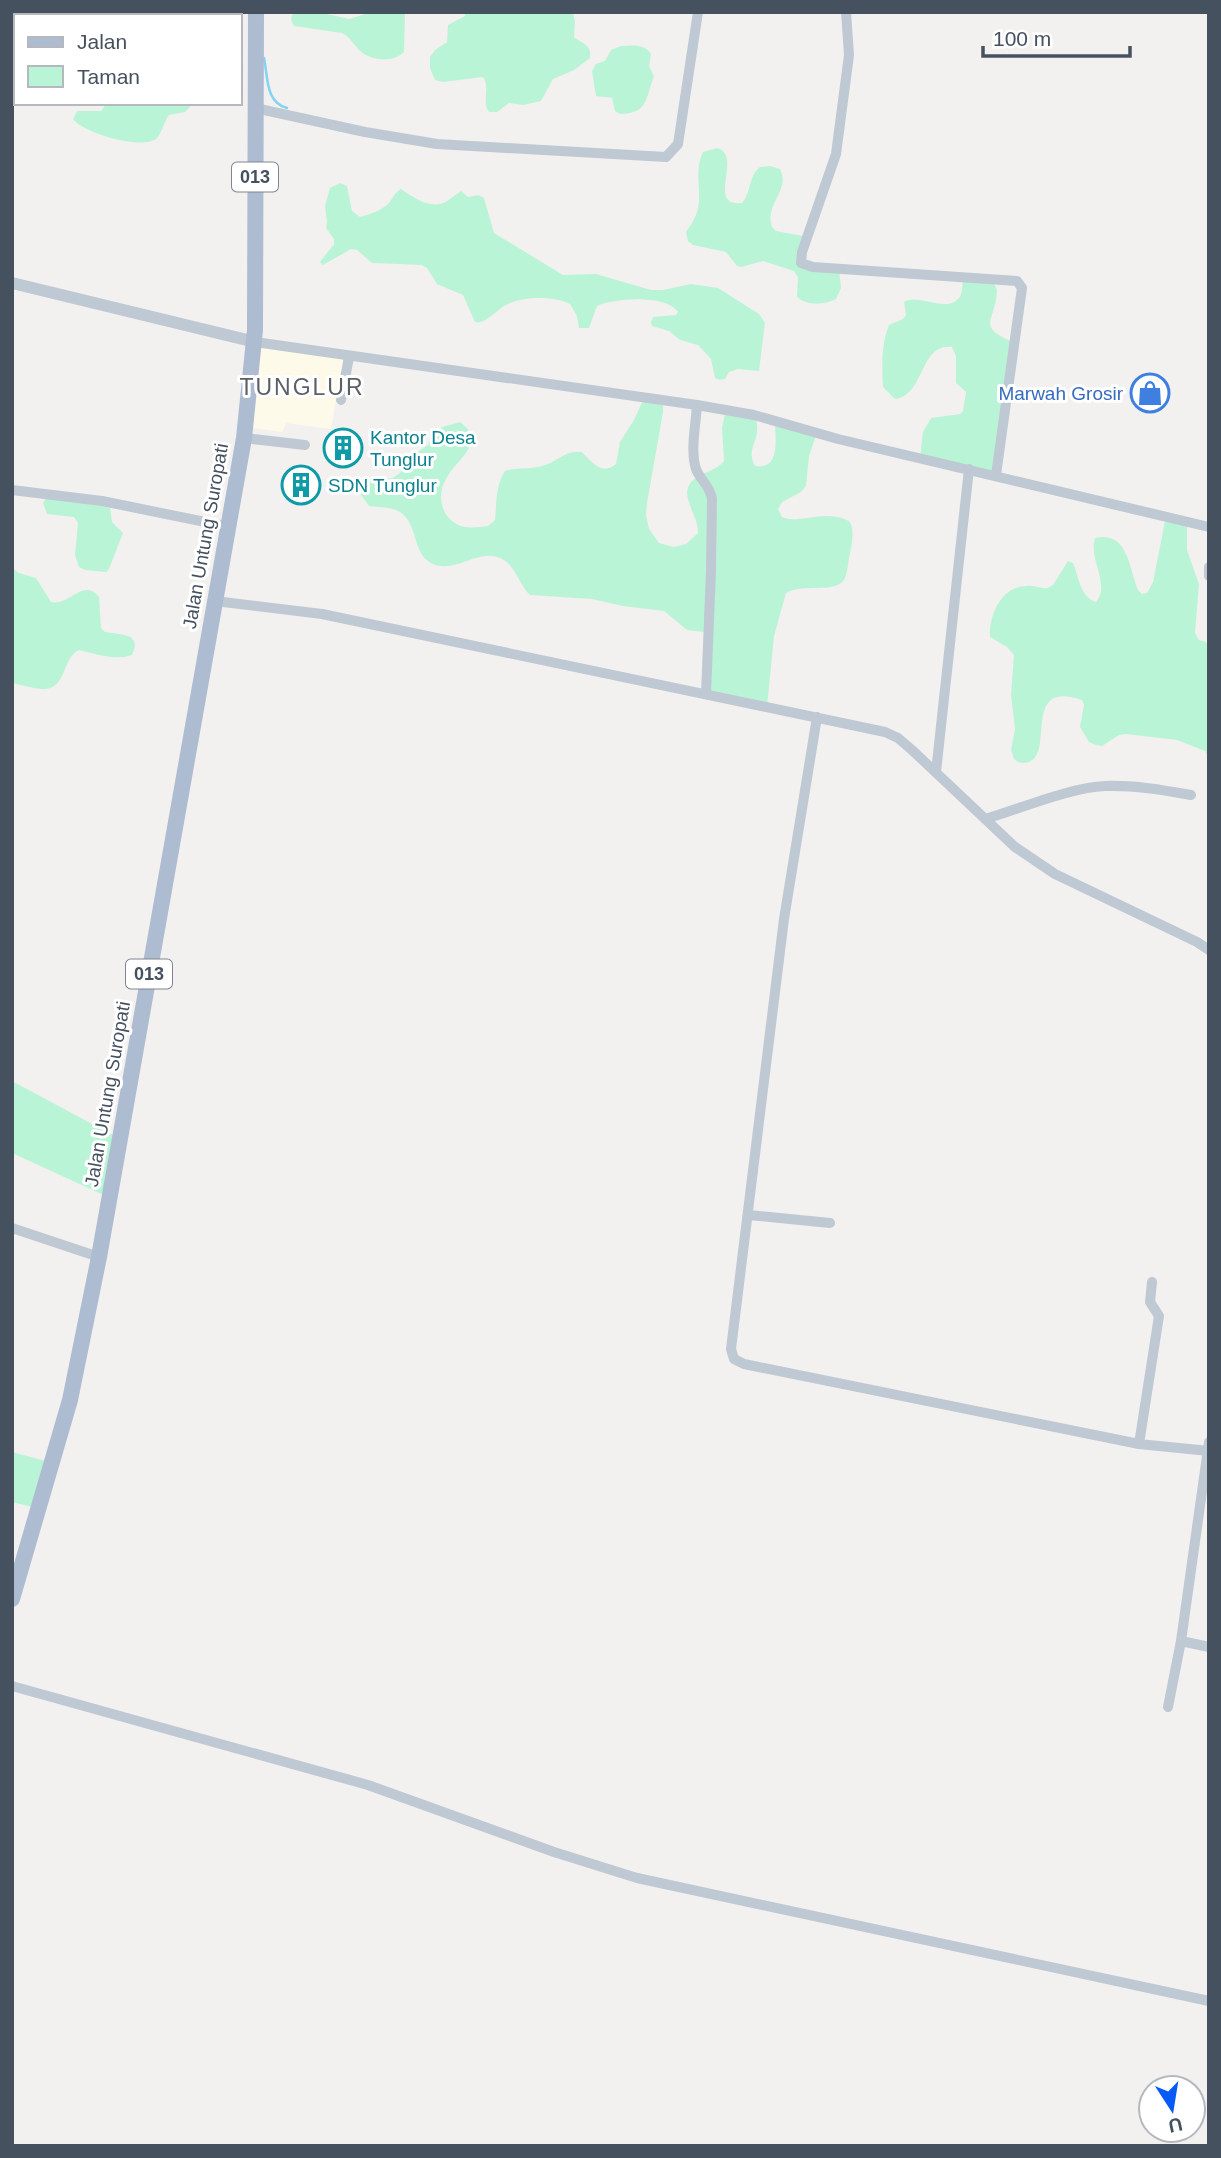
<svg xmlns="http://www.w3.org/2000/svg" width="1221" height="2158" viewBox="0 0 1221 2158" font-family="Helvetica,sans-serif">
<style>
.commercial{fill:#fefae9}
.green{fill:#baf4d6}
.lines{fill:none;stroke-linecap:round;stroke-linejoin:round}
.stream{stroke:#83d3f5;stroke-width:2.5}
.minor{stroke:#bfc9d3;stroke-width:10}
.tertiary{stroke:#bfc9d3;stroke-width:12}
.primary{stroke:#adbcd1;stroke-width:16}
.labels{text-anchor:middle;stroke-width:6;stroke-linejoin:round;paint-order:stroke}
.shield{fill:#fff;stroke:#7e8590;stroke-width:2}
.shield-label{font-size:18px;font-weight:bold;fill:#465160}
.shop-label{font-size:19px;fill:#366cbe;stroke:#fff;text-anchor:end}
.culture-label{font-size:19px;fill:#0d838f;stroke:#fff;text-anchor:start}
.street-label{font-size:19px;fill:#465160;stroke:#fff}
.quarter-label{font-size:23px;letter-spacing:2px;fill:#5c5f66;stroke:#fff}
</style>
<rect width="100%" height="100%" fill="#f3f0f0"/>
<path class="commercial" d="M255,342L349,357L341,405L335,404L331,429L286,423L282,432L246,427Z"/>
<path class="green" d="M12,12H239L238,16H16V99L12,98Z
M297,12H318L349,19L372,12H405L404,52C394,62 376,61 364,54C355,48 352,38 342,33L294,26L291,20L292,15Z
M466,12H573L575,22L574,37C582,44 592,44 590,58L574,70L553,79L541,101L523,105L509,103L497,112H489C481,101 491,88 483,77L443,82L435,80L430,68V57L435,50L447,42L448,25L465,16Z
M621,46C633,45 645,44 651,54L649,66L654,76C645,99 649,113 620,114L615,111L612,98L596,96L592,71L596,64L605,61L611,50Z
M107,103H191L190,107L185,112L169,115C164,121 162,134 156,139C141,150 83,133 73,119L77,111H101Z
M717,148C744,155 705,207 742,203C752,192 748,176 760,167L770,166L780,169C791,191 764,203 772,227L776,231L803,236L801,263L839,269L841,288L836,299C824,305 807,306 797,297L798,277L794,271L763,261L741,267L737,266L726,252L693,245L688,241L686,232C690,226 695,219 697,212C703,194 693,172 703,152Z
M340,183L347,186L352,211L360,217C368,215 383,210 389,203C394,197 394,193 401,189C413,197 432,211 447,201C452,198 456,194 461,191L468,197L478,195L484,198L494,233L563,275L596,274L651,290H663L691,284L718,288L759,314L765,323L759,371L738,369L729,372L725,379L719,380L715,378L711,359L698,345L680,340L669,331L652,326L651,322L653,317L676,315L678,312C666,294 614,298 597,306L589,328H579L577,316L570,304C552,296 524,296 506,305C496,310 485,325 475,322L463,295L437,284L427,268L422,265L372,263L357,250L351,249L323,265L320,262L334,244V239L326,228L327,222L325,206L330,188Z
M963,278L992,279L997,290C996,322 974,326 1015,343L996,475L920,458L923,432L931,418L960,414L963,411L966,392L956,383V356L952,347C919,343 925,396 895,399L883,387C882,366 881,345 889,325L903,319L906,315L904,302C919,293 944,313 958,299C963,295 962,284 963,278Z
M644,398L663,400V412L647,503L646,515L649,529L659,543L674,547L686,544L698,533C699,516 678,495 692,481C701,472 717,471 724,461L722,427L726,410L754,415C765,439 744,446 755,466C781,470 775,439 775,421L817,433L809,456L806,486L801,492L782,502L778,509L782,517C799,525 824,508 849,521C855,529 852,543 850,553C848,561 848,573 844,580C834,594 802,583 786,593L774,636L767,707L706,694L704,632L687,630L664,611L623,606L592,599L530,595C520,586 516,568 504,560C479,545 456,576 431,563C411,553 419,519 396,510C388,507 377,507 369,506L361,495L364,482L393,478L400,473L409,458L428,445L436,429L460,422L468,429L469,448C463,459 452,467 446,479C435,497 443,523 465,527C472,528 481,527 488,526L495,520C497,502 495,487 505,471C518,467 532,470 545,465C560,460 565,450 582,452C592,462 602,476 616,464L620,442L634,420Z
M48,494L110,508L112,522L123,533L109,569L106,572L85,570L79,567L75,555L78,523L74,517L47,514L43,503Z
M1166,516L1187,521V550L1199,584L1195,633L1199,640L1206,642L1209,650V759L1205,751L1177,740L1126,734L1119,735L1102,746L1096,745L1089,742L1080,727L1084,705L1082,700C1021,679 1055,753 1029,762C1023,764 1019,763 1014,759L1011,750L1015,729L1011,695L1014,655L1007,647L990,637C989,615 1001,587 1026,586C1034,585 1040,589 1048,588L1053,585L1068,561L1073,563C1079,577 1080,597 1096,602C1111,585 1088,558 1095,538C1128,530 1129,568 1138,590L1142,594L1147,593L1153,582Z
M12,568L19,573L36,578L51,602C70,606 83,577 99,597L101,628L105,632C119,635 143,632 132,655C115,661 96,654 79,650C61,658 68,691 41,689C32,688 22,685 12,683Z
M12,1081L120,1139L110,1198L12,1153Z
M12,1452L53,1463L40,1509L12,1502Z"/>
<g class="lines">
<path class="stream" d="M264,58C268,76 265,102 287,108"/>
<path class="minor" d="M846,12L849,55L836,154L802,252L801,263L813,267L1017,281L1022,288L996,475
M255,108L365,132L437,144L666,157L678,144L698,12
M255,342L697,405L754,415L838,439L1209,527
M341,400L349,357
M697,405C696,424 690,450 696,469C700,480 710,485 712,499L711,571L706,694
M244,438L305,445
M12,490L102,501L230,527
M1209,567V576
M215,601L322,614L885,732L898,738L912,750L1015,847L1055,874L1197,942L1209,950
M817,717L784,919L731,1349L734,1359L744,1364L1139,1444L1209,1451
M936,772L969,469
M985,819C1019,809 1072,787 1105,786C1134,785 1163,790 1191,795
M749,1215L830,1223
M12,1228L99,1257
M1139,1444L1159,1316L1150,1302L1152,1282
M1181,1641L1209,1647
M12,1686L368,1785L554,1852L637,1878L1209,2001
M1168,1707L1181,1641L1209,1442"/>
<path class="tertiary" d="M12,283L255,342"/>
<path class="primary" d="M12,1599L70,1400L99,1257L244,438L255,330L256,12"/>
</g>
<defs>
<symbol id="shop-ring" viewBox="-11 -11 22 22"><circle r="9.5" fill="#fff" stroke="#3f7fe0" stroke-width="1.5"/><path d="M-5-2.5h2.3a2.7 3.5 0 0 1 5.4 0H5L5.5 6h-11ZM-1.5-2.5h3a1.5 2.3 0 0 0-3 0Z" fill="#3f7fe0"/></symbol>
<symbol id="building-ring" viewBox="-11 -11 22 22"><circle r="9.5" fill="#fff" stroke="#0f9aa8" stroke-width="1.5"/><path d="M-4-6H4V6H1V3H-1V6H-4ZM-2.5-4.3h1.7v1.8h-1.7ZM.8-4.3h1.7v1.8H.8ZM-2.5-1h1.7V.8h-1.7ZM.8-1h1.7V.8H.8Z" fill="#0f9aa8"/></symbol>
</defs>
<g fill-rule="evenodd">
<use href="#shop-ring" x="1128" y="371" width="44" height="44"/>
<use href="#building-ring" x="321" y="426" width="44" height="44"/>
<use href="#building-ring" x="279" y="463" width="44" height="44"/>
</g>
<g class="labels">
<g class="shield">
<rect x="232" y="162.5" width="46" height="29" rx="5"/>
<rect x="126" y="959.5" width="46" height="29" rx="5"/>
</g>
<g class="shield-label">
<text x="255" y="183">013</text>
<text x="149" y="980">013</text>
</g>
<g class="shop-label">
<text x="1123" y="400">Marwah Grosir</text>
</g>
<g class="culture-label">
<text x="370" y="444">Kantor Desa<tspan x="370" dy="22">Tunglur</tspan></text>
<text x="328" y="492">SDN Tunglur</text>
</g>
<g class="street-label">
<text transform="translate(205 536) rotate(-80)" y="7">Jalan Untung Suropati</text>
<text transform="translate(107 1094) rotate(-80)" y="7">Jalan Untung Suropati</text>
</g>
<g class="quarter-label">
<text x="302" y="395">TUNGLUR</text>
</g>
</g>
<rect width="1221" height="2158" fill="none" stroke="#465160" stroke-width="28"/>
<rect x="14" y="14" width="228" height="91" fill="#ffffff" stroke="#b5b9bf" stroke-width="2"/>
<rect x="28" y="37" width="35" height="10" fill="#adbcd1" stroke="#b5b9bf" stroke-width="2"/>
<text x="77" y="49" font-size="21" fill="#465160">Jalan</text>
<rect x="28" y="66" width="35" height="21" fill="#baf4d6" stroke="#b5b9bf" stroke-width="2"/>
<text x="77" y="84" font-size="21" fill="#465160">Taman</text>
<g transform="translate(1172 2109) rotate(168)"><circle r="33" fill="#ffffff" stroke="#b5b9bf" stroke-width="2"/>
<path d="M0-5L12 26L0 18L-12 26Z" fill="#065af6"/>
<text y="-10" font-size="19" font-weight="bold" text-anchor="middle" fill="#465160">U</text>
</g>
<path d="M983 46v10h147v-10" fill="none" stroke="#465160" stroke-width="3.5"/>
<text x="993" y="46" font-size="21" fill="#465160" stroke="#ffffff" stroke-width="5" paint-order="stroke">100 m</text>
</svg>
